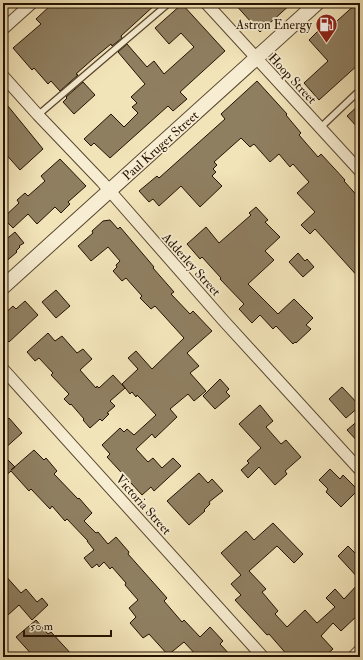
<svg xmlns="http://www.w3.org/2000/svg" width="363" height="660" viewBox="0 0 363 660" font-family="'IM FELL Double Pica',serif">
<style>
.building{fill:#8f7f61;stroke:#241201}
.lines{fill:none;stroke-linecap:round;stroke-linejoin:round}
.service-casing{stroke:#58462f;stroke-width:8}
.minor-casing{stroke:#58462f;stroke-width:13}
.tertiary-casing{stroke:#58462f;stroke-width:16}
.service{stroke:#f7edd2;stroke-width:5.5}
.minor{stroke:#f7edd2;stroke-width:11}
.tertiary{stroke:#f7edd2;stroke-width:14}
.labels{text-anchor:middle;stroke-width:3.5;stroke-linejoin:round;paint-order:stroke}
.poi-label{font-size:13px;fill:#241201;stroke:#f7edd2;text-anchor:end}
.street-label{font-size:13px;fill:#241201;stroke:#f7edd2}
</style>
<rect width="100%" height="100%" fill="#f2e4b9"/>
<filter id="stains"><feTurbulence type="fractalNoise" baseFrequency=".005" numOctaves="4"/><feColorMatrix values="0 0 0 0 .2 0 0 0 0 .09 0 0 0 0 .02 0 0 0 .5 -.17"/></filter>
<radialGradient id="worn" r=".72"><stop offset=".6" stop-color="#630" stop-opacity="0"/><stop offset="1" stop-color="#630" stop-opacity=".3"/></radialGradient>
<path class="building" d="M53,3H157L121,36L122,38L112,46L111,44L94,58L76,74L78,75L60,91L51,81L48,84L34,68L32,70L13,48L41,24L36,19Z
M234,3H292L260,32Z
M357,3H360V63L319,100L304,83L328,61L309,40L324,25L328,29Z
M182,4L225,51L180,92L187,99L173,111L168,106L110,158L94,143L91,146L84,139L111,114L124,127L138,113L132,107L137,103L131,97L145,84L118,52L127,44L147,67L154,61L164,74L194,47L181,33L169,44L155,28Z
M257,81L287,114L286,115L301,133L299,135L318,157L321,154L345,180L344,181L360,199V279L315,229L310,234L301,225L315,212L297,193L309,182L293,164L290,167L279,154L270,162L254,144L250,147L241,138L214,162L217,165L213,169L216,172L212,176L222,186L200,207L181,186L159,206L153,199L149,202L139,191L157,176L159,178L225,119L221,114Z
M83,82L95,95L74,114L63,102L67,98L66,97Z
M3,100L43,149L20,170L3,151Z
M360,104V130L347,116Z
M60,159L86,186L68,202L70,204L61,213L55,207L37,224L28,214L13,228L3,218L19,203L17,200L25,193L28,196L45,181L41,176Z
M256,207L268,220L265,222L280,237L265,251L274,260L248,284L278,314L294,299L313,318L306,325L311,329L296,343L295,342L293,344L276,326L273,329L260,315L252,323L239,309L244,304L220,279L221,278L202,257L200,259L187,244L206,227L219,243L251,215L249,213Z
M110,220L118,229L120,227L154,267L153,268L174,292L171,294L190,314L193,311L212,331L187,353L199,366L190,373L206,391L194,401L188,394L170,409L177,417L155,438L152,434L136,449L148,462L153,458L162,468L173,458L181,466L154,491L151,487L142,495L107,457L110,454L102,445L120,428L124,432L127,429L134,435L156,415L141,399L137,395L136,397L132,392L130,394L122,384L138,369L128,358L136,351L152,369L184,338L155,306L151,309L140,298L142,296L126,278L122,281L113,271L117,267L116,265L120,261L108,247L91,261L78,246L93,233L92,231L103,221Z
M15,232L24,243L19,246L20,247L16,251L17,252L3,264V242Z
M298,253L305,261L307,259L314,267L303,277L289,262Z
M56,290L70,306L56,318L42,302Z
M25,301L38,315L9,342L3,336V315L13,306L16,309Z
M48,333L55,341L62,336L77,353L83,349L92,359L80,370L96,388L97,386L99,388L113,375L125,388L110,401L115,406L107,413L109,414L102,421L100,419L90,428L83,420L84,419L71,404L70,405L64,399L69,394L51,375L53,373L39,358L35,361L27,352Z
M220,379L229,389L226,392L230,396L215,409L203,396Z
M342,387L360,406L346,418L329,399Z
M260,405L273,421L266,427L281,444L286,440L301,457L285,471L287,474L275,485L259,467L248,478L241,470L249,463L247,461L261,448L239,424Z
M9,418L22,433L3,450V423Z
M360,419V444L347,430Z
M34,450L44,460L46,458L57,471L54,474L78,499L79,498L92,513L84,521L96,533L98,532L108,544L116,537L129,552L128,554L167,598L164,601L182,622L184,620L200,637L210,627L223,641L220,644L232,657H198L184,642L168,655L149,634L143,638L130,623L136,617L129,608L138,600L125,585L126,583L112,567L110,569L104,562L99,567L97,564L92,568L84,558L94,550L87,541H88L67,519L65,521L52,506L50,509L31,489L29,491L11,471L3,478V455L15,467L11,470Z
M330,469L340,479L343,475L358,490L341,507L326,492L328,489L319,480Z
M199,473L208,483L212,479L223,491L209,502L210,504L204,510L205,511L189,525L167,501Z
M273,523L303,554L294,563L277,546L249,571L266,589L262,592L278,611L275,614L287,627L305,610L317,623L335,607L326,598L335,589L344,599L360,582V613L341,631L333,623L321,636L333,649L324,657H289L269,634L267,635L235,600L241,595L231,584L241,575L221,553L246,531L254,540Z
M348,546L360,558V580L338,556Z
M3,573L21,593L26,589L37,602L42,598L48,605L32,620L19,605L8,615L3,610Z
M36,620L48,634L51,632L74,657H34L16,637Z"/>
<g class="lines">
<defs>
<path id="service" d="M38,115L169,3
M320,128L360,90"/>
<path id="minor" d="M206,3L360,171
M3,29L32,3
M3,76L38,115L102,182L223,320L360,470
M3,369L263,657
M353,657L360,650"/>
<path id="tertiary" d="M3,287L317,3"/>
</defs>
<use href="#service" class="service-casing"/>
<use href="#minor" class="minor-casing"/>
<use href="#tertiary" class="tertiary-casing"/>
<use href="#service" class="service"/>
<use href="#minor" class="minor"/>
<use href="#tertiary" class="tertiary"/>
</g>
<defs>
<symbol id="fuel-pin" viewBox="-11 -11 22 30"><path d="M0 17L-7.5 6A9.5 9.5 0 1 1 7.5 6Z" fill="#8f2418" stroke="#f7edd2"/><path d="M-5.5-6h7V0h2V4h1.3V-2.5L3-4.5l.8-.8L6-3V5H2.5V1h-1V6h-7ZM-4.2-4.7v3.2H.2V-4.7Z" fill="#fff"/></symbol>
</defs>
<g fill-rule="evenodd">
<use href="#fuel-pin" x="314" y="12" width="25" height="34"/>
</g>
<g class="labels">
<g class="poi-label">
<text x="312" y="29">Astron Energy</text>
</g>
<g class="street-label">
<text transform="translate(293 78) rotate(47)" y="5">Hoop Street</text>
<text transform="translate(160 145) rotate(-42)" y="5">Paul Kruger Street</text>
<text transform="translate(192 264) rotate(48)" y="5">Adderley Street</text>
<text transform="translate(144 504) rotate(48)" y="5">Victoria Street</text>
</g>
</g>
<rect width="363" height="660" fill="none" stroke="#f2e4b9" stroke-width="16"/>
<rect x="4" y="4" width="355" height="652" fill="none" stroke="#241201" stroke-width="2"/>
<rect x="8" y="8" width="347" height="644" fill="none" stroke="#241201"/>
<path d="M24 630v6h87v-6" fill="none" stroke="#241201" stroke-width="2"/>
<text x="30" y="630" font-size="12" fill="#241201" stroke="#f7edd2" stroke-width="3" paint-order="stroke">50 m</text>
<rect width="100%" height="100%" filter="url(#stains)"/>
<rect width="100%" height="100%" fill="url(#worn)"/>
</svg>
